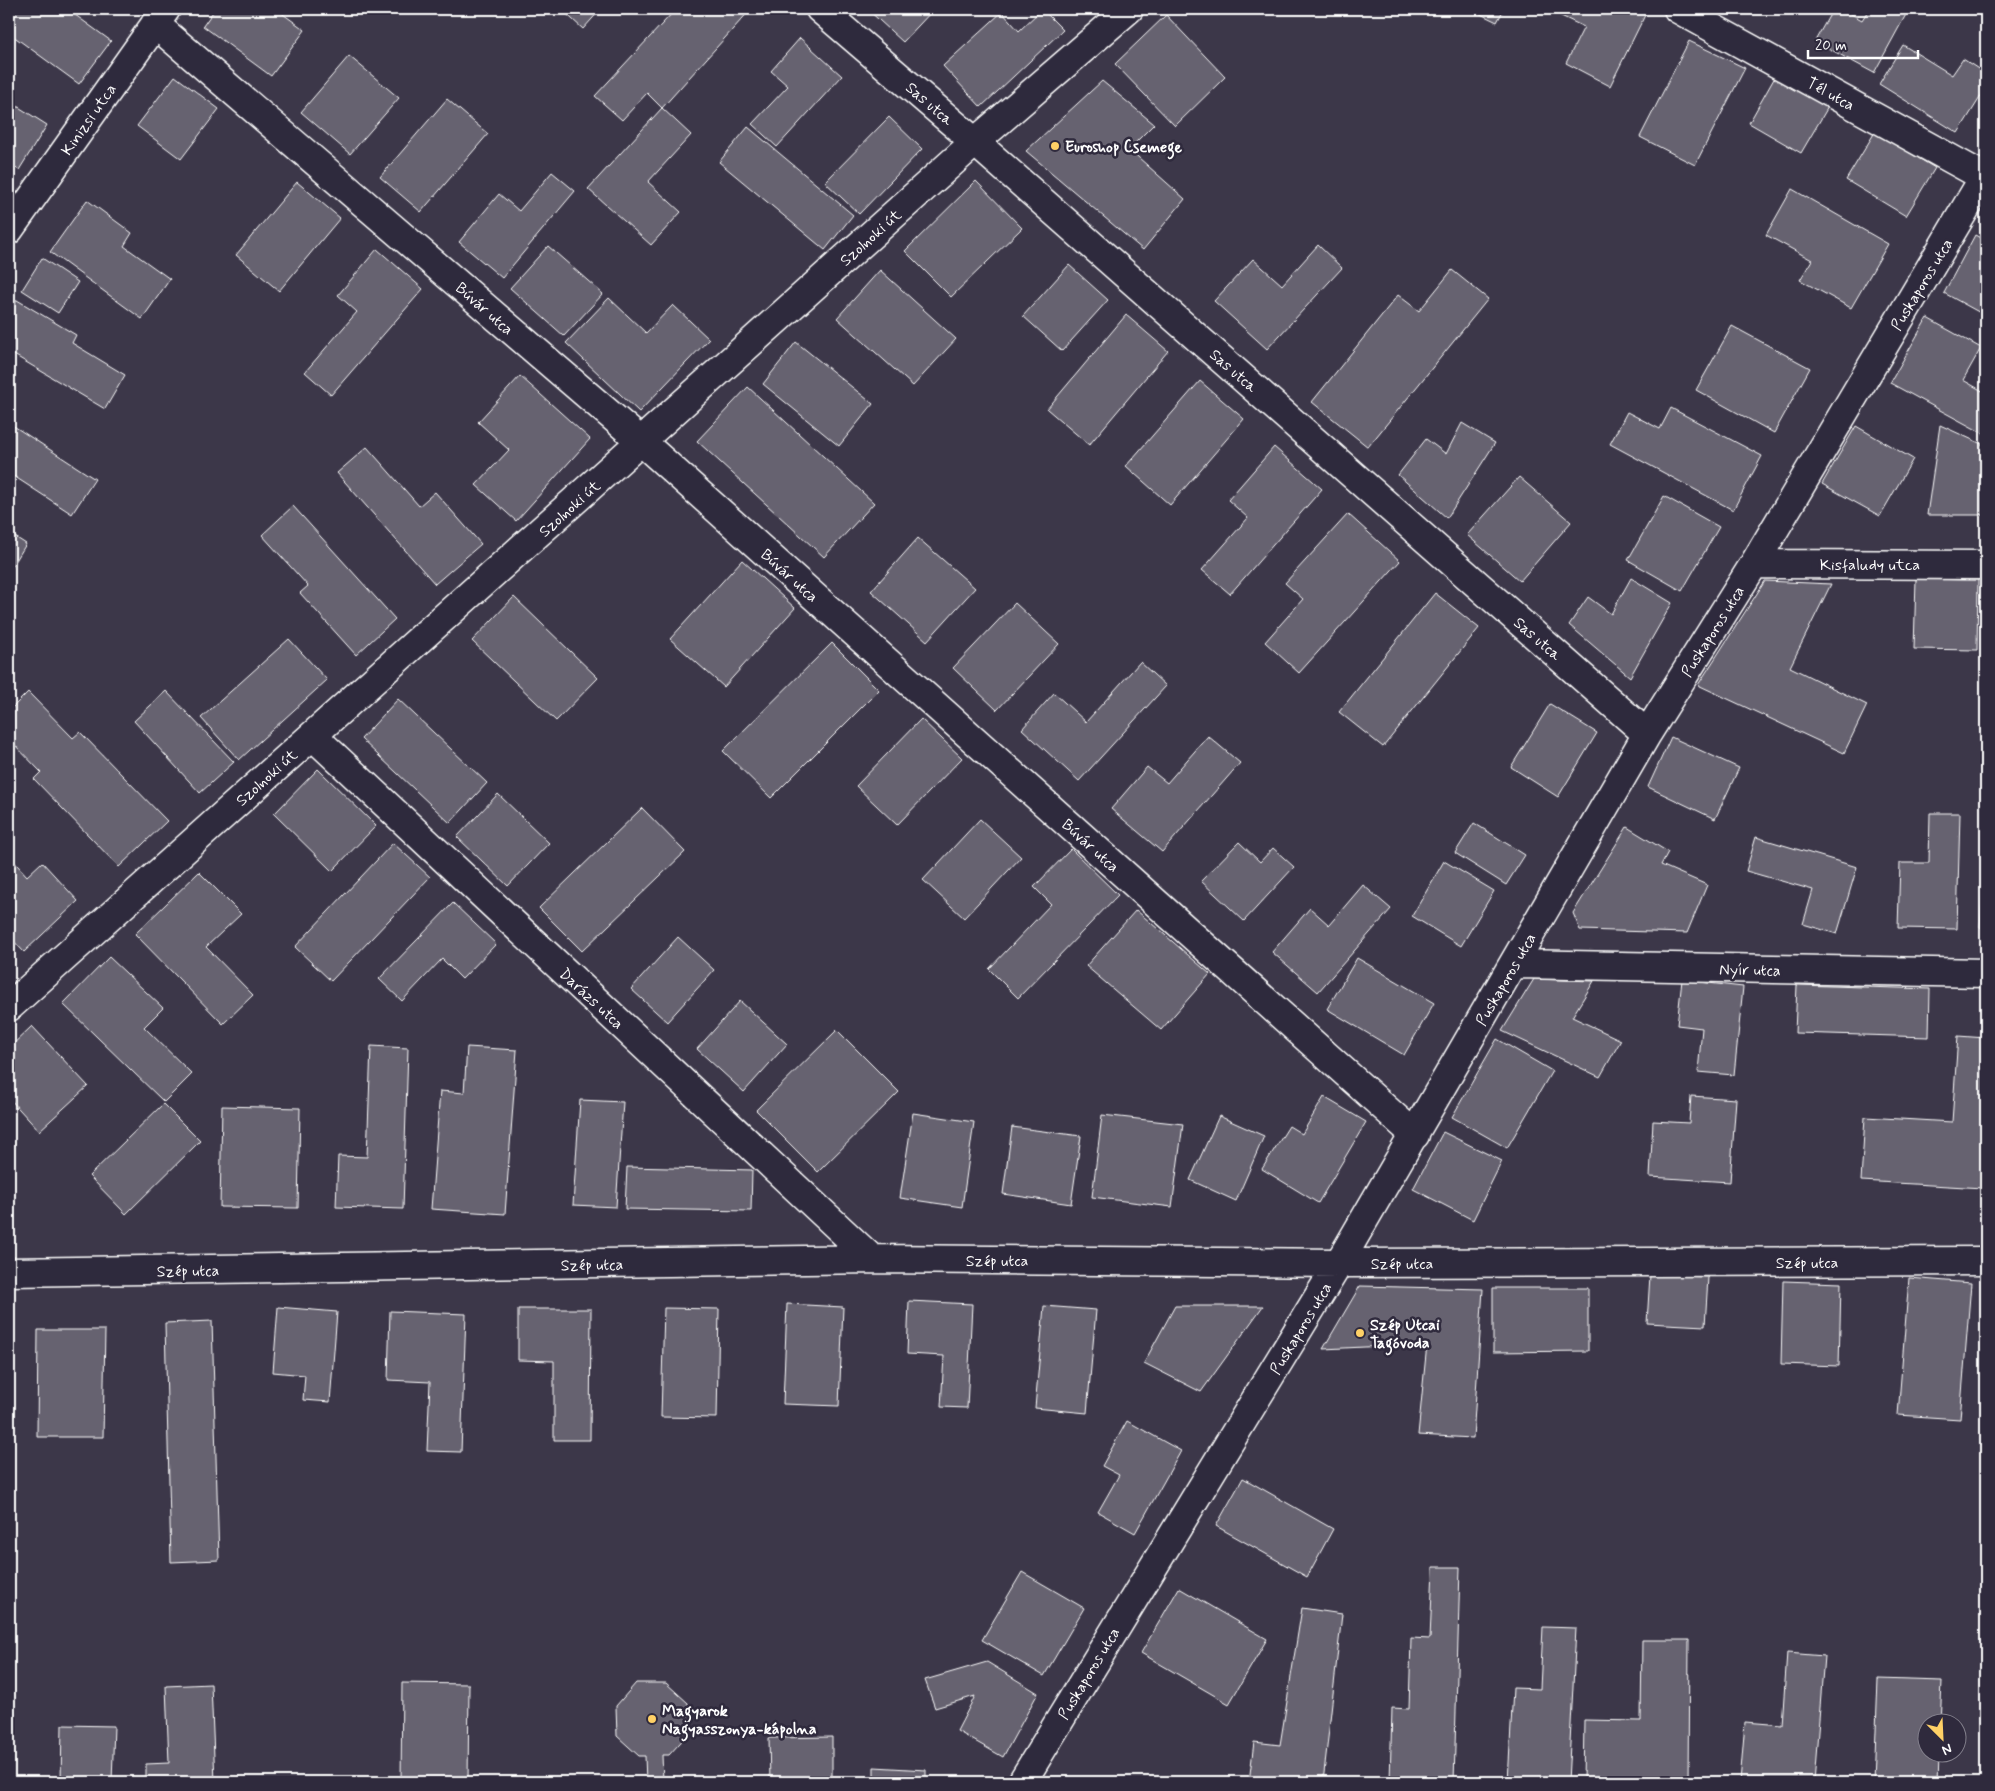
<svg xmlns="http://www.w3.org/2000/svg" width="1995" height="1791" viewBox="0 0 1995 1791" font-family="Mynerve,sans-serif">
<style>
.building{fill:#666270;stroke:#fff}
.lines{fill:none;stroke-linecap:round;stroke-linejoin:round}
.minor-casing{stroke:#fff;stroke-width:31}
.minor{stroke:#2f2a3d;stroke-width:28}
.poi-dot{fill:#ffd166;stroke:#2f2a3d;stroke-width:2}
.labels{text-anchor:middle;stroke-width:5;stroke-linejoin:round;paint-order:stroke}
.street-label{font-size:16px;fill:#fff;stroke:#2f2a3d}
.poi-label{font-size:16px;font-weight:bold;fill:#fff;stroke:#2f2a3d;text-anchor:start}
</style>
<rect width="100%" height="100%" fill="#3c3749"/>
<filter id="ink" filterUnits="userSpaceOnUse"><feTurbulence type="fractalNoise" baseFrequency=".02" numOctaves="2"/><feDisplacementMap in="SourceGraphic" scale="10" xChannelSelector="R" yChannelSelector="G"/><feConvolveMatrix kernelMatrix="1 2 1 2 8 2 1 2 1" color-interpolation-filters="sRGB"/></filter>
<g filter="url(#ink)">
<path class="building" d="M9,9H67L111,41L79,84L9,33Z
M215,9H276L305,30L271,76L203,26Z
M561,9H601L583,29Z
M676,9H751L662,108L647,93L622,120L595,96Z
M867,9H934L903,42Z
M1042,9L1063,30L981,107L943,66L1002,12L1019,31Z
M1470,9H1504L1497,22Z
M1562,9H1643L1647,11L1610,86L1566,63L1584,27L1559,15Z
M1833,9H1842L1862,20L1869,9H1909L1874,73L1815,41Z
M1166,15L1225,77L1175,126L1115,64Z
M800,38L842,76L777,147L752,124L788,86L771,71Z
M1689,41L1745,68L1695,165L1640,137Z
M1903,45L1952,75L1963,59L1986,74V88L1958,133L1879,84Z
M349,56L399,98L350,154L301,112Z
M175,76L219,109L181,159L137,126Z
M1775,77L1828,107L1801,153L1749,123Z
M1102,81L1154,124L1129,149L1185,199L1143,250L1026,151Z
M447,99L488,134L421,212L380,177Z
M9,101L47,125L19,170L9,164Z
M662,108L691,135L648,182L681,212L651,245L588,189Z
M889,117L922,149L859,214L825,182Z
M748,127L853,215L825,250L719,162Z
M1875,132L1935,168L1906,216L1846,180Z
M552,172L575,191L502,278L459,242L499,194L519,211Z
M976,181L1022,228L951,297L905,251Z
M297,182L340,218L279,291L236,255Z
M1792,189L1888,244L1851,308L1800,280L1812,260L1766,235Z
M87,200L132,233L124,246L170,279L142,319L50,252Z
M1975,235L1986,241V316L1944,293Z
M1318,245L1342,268L1267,349L1214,301L1253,259L1282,285Z
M548,246L603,294L564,336L510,288Z
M377,249L423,289L331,395L305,372L357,312L338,295Z
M42,258L78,282L58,313L22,290Z
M1069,265L1108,300L1062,351L1023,316Z
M880,270L956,339L913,386L837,318Z
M1452,270L1488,299L1368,447L1312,402L1398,295L1419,311Z
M609,298L646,333L673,305L709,339L639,412L566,343Z
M17,300L76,335L72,343L125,375L105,409L9,352V314Z
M1126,315L1168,351L1089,445L1047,409Z
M1927,318L1981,348L1963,380L1986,393V435L1890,383Z
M1732,326L1810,368L1774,433L1696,390Z
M796,342L873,404L839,446L763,384Z
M520,376L590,439L516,521L476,485L509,450L478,422Z
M1200,381L1244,419L1170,505L1126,466Z
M748,387L874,503L824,557L697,441Z
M1671,408L1762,456L1733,510L1610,444L1627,412L1660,429Z
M9,423L95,479L72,514L9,473Z
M1462,423L1495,443L1447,518L1398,475L1426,439L1446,454Z
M1940,425L1986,446V515H1927Z
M1856,426L1913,459L1880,516L1822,484Z
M367,447L419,506L435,492L481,544L435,584L337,473Z
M1274,447L1322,489L1230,594L1202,570L1248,518L1228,500Z
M1519,477L1571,522L1520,581L1467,535Z
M1664,496L1719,527L1682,591L1628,560Z
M293,506L395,619L356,655L300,593L308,586L262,535Z
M1348,514L1400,561L1299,673L1265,642L1303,599L1285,583Z
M9,533L26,544L9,572Z
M918,538L975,588L927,641L871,591Z
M742,560L795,608L724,687L670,639Z
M1631,578L1672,603L1630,677L1569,625L1588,597L1611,614Z
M1916,579L1978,580L1977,650L1914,649Z
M1765,581L1831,584L1790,667L1867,705L1844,753L1698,685Z
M1435,593L1479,628L1383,747L1339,712Z
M514,597L598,678L556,721L472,641Z
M1015,603L1059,644L997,710L953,668Z
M289,639L327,680L239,760L201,718Z
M832,643L879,690L771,798L723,751Z
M1140,662L1166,686L1079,781L1022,729L1054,693L1086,722Z
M166,691L234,762L200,793L134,721Z
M28,692L73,738L80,732L167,821L119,867L34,779L41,772L9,739V711Z
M398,699L487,783L450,823L361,739Z
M1550,704L1597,733L1558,797L1511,767Z
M921,719L962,758L897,825L856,786Z
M1208,736L1240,763L1162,852L1111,809L1147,767L1167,783Z
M1671,737L1739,768L1715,819L1648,787Z
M318,769L376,826L332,871L274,814Z
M498,794L549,843L508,886L457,837Z
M642,808L685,852L582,951L539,908Z
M1930,813H1960L1957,929L1898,928L1900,863H1929Z
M980,819L1021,857L964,918L923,880Z
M1474,823L1525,855L1506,885L1455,853Z
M1627,827L1668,852L1661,865L1707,885L1687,933L1580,930L1573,913Z
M1756,837L1857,867L1837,934L1803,924L1813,890L1746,871Z
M1239,842L1260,862L1273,848L1294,867L1244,921L1201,881Z
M393,843L430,877L331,981L295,947Z
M1071,849L1118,895L1018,998L989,969L1051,904L1034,887Z
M9,856L27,876L42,862L78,901L24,952L9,936Z
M1444,861L1494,891L1461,946L1412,916Z
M1984,863H1986V929L1980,928Z
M199,872L241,914L206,947L253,995L223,1024L135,934Z
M1363,885L1391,909L1318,992L1272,952L1310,908L1329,925Z
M453,903L496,944L462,979L442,959L402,1001L379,979Z
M1136,910L1210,974L1161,1030L1086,966Z
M678,937L714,970L667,1022L631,989Z
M109,957L163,1008L144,1027L192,1074L164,1102L63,1004Z
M1357,958L1434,1003L1404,1055L1327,1009Z
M1534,979L1594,981L1572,1017L1621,1040L1600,1077L1502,1031Z
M1682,980L1743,987L1734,1075L1698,1072L1702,1028L1677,1025Z
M1797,985L1930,989L1929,1037L1795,1033Z
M740,1001L787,1044L744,1092L697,1049Z
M32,1026L88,1086L39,1131L9,1098V1048Z
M837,1030L899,1092L818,1172L756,1110Z
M1958,1036L1986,1038V1139L1983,1188L1861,1181L1865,1117L1952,1122Z
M1497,1039L1552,1071L1507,1148L1452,1117Z
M371,1046L408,1048L403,1209L336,1207L338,1156L367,1157Z
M467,1047L517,1050L505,1214L431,1209L440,1091L464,1093Z
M1691,1096L1736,1099L1730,1182L1650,1177L1653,1121L1689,1123Z
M1324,1097L1366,1122L1318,1203L1262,1169L1289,1126L1302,1134Z
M580,1100L623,1102L616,1207L573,1205Z
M163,1104L200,1141L126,1214L89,1176Z
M222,1106L300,1108L298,1208L220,1207Z
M913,1113L974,1122L962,1207L900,1198Z
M1102,1115L1183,1124L1172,1207L1092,1197Z
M1219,1116L1264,1136L1236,1201L1190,1180Z
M1012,1127L1081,1136L1071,1204L1003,1194Z
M1443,1132L1502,1161L1473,1220L1413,1189Z
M627,1167L752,1170L751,1211L625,1209Z
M1650,1275L1708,1277L1705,1326L1647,1323Z
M1909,1278L1971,1283L1960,1419L1898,1415Z
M1783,1281L1841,1283L1839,1366L1781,1364Z
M1360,1286L1483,1289L1473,1438L1418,1435L1427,1344L1323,1349Z
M1493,1288H1588V1351L1493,1352Z
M909,1301L972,1304L967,1408L941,1407L944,1356L907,1354Z
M787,1304L843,1307L839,1406L783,1404Z
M1044,1306L1096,1310L1087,1413L1035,1408Z
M1175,1306H1263L1201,1392L1144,1363Z
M278,1307L337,1312L330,1402L303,1400L305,1375L273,1372Z
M664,1308L719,1309L717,1418L661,1417Z
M518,1309H591L590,1440H554V1361L518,1360Z
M390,1311L466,1314L461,1452L427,1451L430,1382L388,1380Z
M212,1321L219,1560L171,1562L165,1323Z
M38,1330H105L103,1437H37Z
M1127,1421L1181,1451L1135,1533L1098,1512L1119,1475L1102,1466Z
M1243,1478L1333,1529L1307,1577L1216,1526Z
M1433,1567H1460L1454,1782H1390L1392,1708L1409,1709L1411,1638L1430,1639Z
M1022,1572L1084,1608L1044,1676L982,1640Z
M1179,1588L1267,1639L1229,1704L1141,1653Z
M1302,1608L1342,1614L1323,1782H1249L1254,1742L1280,1745Z
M1543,1627L1576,1628L1568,1782H1508L1513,1688L1540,1689Z
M1642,1640H1689L1688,1782H1583L1584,1720L1641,1721Z
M1787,1653L1824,1656L1814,1782H1740L1745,1722L1782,1725Z
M987,1662L1038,1693L1003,1757L957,1731L975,1696L935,1708L925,1680Z
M1878,1679L1942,1681L1940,1724H1928V1754H1939L1938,1782H1874Z
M402,1683L469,1684L468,1782H401Z
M636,1683H666L688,1703L689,1733L669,1755H662L663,1782H646L645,1756H639L617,1736L616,1706Z
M211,1684L215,1782H146V1764L169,1763L166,1686Z
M62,1725L114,1726L112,1782H61Z
M832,1737V1782H770L769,1738Z
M874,1767L926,1770V1782H874Z"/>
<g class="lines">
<defs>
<path id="minor" d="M820,9L975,142L1647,734
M1678,9L1984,177
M155,24L642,442L1415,1135
M9,230L166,9
M1754,564L1986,565
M313,736L872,1259
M1514,964L1986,973
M9,1007L975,142L1129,9
M9,1272L872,1259L1339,1263L1986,1261
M1022,1782L1339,1263L1647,734L1754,564L1986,174"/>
</defs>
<use href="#minor" class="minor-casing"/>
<use href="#minor" class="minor"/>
</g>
</g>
<g class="poi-dot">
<circle cx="1055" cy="146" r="5"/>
<circle cx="1360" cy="1333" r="5"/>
<circle cx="652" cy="1719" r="5"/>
</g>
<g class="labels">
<g class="street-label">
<text transform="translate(1831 93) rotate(29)" y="6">Tél utca</text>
<text transform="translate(930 103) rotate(41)" y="6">Sas utca</text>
<text transform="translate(88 119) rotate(-55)" y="6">Kinizsi utca</text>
<text transform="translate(870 237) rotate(-42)" y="6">Szolnoki út</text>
<text transform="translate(1921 284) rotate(-59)" y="6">Puskaporos utca</text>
<text transform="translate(485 308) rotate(41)" y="6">Búvár utca</text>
<text transform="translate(1234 370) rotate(41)" y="6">Sas utca</text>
<text transform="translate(569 508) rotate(-42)" y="6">Szolnoki út</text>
<text x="1870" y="570">Kisfaludy utca</text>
<text transform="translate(790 575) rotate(42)" y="6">Búvár utca</text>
<text transform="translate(1712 631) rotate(-58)" y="6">Puskaporos utca</text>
<text transform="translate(1538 638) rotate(41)" y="6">Sas utca</text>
<text transform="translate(266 777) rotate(-42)" y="6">Szolnoki út</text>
<text transform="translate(1091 845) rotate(42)" y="6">Búvár utca</text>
<text transform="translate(1750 969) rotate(1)" y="6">Nyír utca</text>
<text transform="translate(1505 979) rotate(-60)" y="6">Puskaporos utca</text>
<text transform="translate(592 998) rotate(43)" y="6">Darázs utca</text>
<text x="997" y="1266">Szép utca</text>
<text x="1807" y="1268">Szép utca</text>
<text x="1402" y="1269">Szép utca</text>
<text transform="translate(592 1264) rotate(-1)" y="6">Szép utca</text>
<text transform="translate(188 1270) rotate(-1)" y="6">Szép utca</text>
<text transform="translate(1300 1328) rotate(-59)" y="6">Puskaporos utca</text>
<text transform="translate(1088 1673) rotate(-59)" y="6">Puskaporos utca</text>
</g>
<g class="poi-label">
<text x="1065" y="152">Euroshop Csemege</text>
<text x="1370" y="1330">Szép Utcai<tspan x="1370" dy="18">Tagóvoda</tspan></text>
<text x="662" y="1716">Magyarok<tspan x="662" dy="18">Nagyasszonya-kápolna</tspan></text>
</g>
</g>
<rect width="1995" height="1791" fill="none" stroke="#2f2a3d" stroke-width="30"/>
<rect x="15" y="15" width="1965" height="1761" fill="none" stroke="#fff" stroke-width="2" filter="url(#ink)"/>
<g transform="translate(1942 1738) rotate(156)"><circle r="24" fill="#2f2a3d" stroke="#827f8b"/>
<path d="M0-4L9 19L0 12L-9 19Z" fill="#ffd166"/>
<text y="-8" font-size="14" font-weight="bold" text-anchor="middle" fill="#ffffff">N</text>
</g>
<path d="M1808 50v8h110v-8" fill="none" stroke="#ffffff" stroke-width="2.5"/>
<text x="1815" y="50" font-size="15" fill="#ffffff" stroke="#2f2a3d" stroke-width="4" paint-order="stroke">20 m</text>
</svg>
